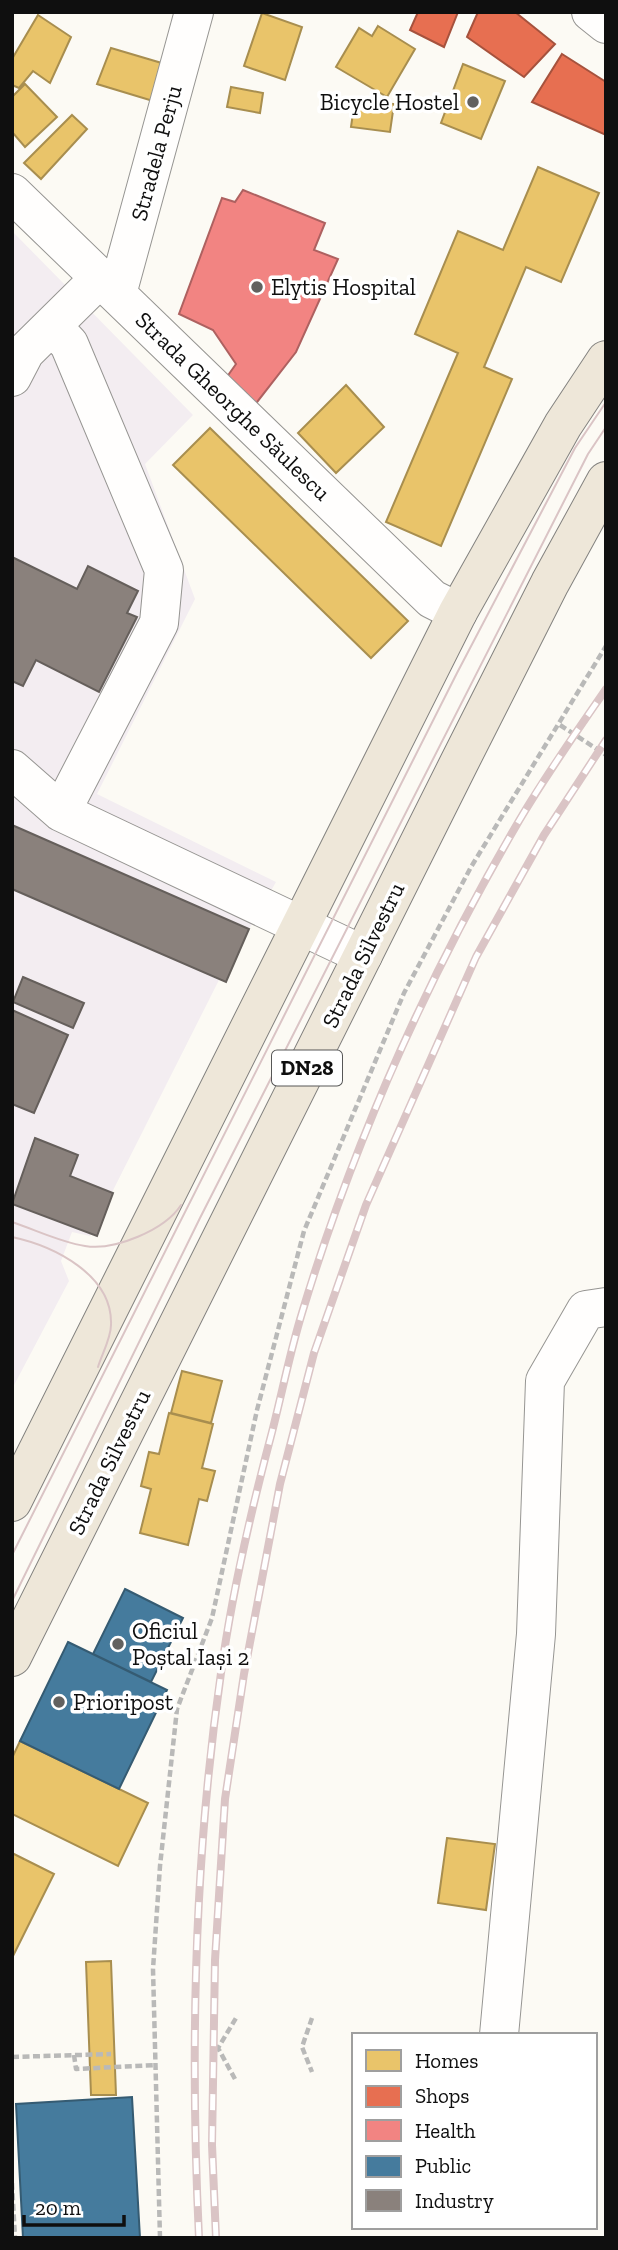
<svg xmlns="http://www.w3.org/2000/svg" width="618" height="2250" viewBox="0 0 618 2250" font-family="'Zilla Slab',serif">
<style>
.industrial{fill:#f3edf1}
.homes{fill:#e9c46a;stroke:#a88e4f;stroke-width:2}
.shops{fill:#e76f51;stroke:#a6523d;stroke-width:2}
.health{fill:#f28482;stroke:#ae6160;stroke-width:2}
.public{fill:#457b9d;stroke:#355b72;stroke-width:2}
.industry{fill:#8a817c;stroke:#655f5b;stroke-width:2}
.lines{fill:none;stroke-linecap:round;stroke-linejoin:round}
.minor-casing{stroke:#969592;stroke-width:40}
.major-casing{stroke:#83827f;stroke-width:40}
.path{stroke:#b9b9b8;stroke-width:4.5;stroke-dasharray:7 3.5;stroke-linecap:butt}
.minor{stroke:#fffefd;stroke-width:38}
.major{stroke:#eee7d9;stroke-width:38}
.tram{stroke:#dac4c5;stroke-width:2}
.rail-casing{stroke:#dac4c5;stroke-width:8}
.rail{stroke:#fff;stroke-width:5;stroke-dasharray:16;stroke-linecap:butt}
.poi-dot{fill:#62615f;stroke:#fff;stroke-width:2.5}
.labels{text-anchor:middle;stroke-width:7;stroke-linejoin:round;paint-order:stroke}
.shield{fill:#fff;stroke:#575757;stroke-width:2}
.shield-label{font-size:21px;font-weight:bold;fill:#0f0f0f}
.poi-label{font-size:23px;fill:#0f0f0f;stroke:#fff;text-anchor:start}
.street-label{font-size:23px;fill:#0f0f0f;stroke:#fff}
</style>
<rect width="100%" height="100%" fill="#fcfaf4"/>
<path class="industrial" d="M12,231L193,415L145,464L195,599L97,794L276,882L249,929L226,982L219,980L90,1236L72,1232L61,1261L69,1281L12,1389Z"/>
<path class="homes" d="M262,13L302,27L285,80L244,66Z
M38,15L71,37L50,83L33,71L19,88L12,85V59Z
M378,26L415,49L387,97L336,67L359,28L372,36Z
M111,48L165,64L153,101L97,84Z
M463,64L505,81L481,139L441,123Z
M25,84L57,117L25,147L12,132V97Z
M231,87L263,93L260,113L227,107Z
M355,99L394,104L390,132L351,127Z
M72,115L87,129L41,179L24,163Z
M538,167L599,193L561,282L526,267L484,367L512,379L441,546L386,522L458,353L415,334L458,231L503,250Z
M346,385L384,427L336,473L298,433Z
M210,428L408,621L371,658L173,465Z
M182,1371L222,1381L211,1423L171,1413Z
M169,1413L213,1424L202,1468L215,1471L207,1501L199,1499L188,1545L140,1533L151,1489L141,1486L149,1452L159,1454Z
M20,1741L148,1803L118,1866L12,1814V1758Z
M447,1838L495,1844L486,1910L438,1903Z
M12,1853L54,1874L12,1958Z
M111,1961L116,2095H91L86,1962Z"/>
<path class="shops" d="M418,12H458L444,47L410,30Z
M478,12H515L555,44L524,77L467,37Z
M562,54L606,82V135L532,102Z"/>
<path class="health" d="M243,190L325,223L314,250L338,259L296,352L254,406L224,381L236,364L213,330L179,314L222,198L235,202Z"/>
<path class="public" d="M125,1589L183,1618L151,1682L93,1654Z
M68,1642L167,1690L119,1789L20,1741Z
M132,2097L140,2238H23L16,2104Z"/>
<path class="industry" d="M12,557L77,589L88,566L138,591L127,613L137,617L99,692L36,660L23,686L12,681Z
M12,825L249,929L226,982L12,889Z
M23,977L84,1003L73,1028L13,1002Z
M12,1010L68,1035L34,1113L12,1104Z
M35,1138L78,1155L70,1176L113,1193L97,1236L12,1204Z"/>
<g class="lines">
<defs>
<path id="minor" d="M591,12L606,24
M12,193L432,599L458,612
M117,294L194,12
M52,326L69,344L164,570L159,623L61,812
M12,377L25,352L100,278
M12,769L61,812L363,955
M499,2035L536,1634L545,1381L586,1310L606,1307"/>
<path id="major" d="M12,1502L458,612L563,425L606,360
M12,1657L459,763L550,583L606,481"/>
</defs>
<use href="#minor" class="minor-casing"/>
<use href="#major" class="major-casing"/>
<path class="path" d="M560,725L606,755
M312,2018L302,2047L312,2072
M74,2055L76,2069L156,2065
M12,2057L111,2054
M235,2079L218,2048L236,2018
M12,2183L15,2238
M160,2238L153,1969L160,1866L177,1709L212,1618L257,1410L304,1231L404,993L471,867L606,646"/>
<use href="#minor" class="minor"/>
<use href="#major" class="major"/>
<path class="tram" d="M12,1222C36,1230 60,1242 85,1246C114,1251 165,1230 181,1205
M12,1237C54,1246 113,1275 111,1325C111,1338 102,1354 98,1367
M12,1555L457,673L575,448L606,402
M12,1601L200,1218L588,454L606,427"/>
<defs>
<path id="rail" d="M199,2238C190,2050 194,1859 221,1673C232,1592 251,1511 272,1432C282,1393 290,1352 302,1313C353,1144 427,979 516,826C543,779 575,734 606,689
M216,2238L212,2145L215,1960L225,1799L244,1674L280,1484L314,1353L366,1205L476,957L544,835L606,740"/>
</defs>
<use href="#rail" class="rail-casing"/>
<use href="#rail" class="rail"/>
</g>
<g class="poi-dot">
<circle cx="473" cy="102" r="7"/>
<circle cx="257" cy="287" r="7"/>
<circle cx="118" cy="1644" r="7"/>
<circle cx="59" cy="1702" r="7"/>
</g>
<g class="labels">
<rect class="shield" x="272" y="1050.5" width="70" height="35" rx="5"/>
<g class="shield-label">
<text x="307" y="1075">DN28</text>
</g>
<g class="poi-label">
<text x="459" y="110" text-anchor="end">Bicycle Hostel</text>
<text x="271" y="295">Elytis Hospital</text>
<text x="132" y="1639">Oficiul<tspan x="132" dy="26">Poștal Iași 2</tspan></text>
<text x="73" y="1710">Prioripost</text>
</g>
<g class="street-label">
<text transform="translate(156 153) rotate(-75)" y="8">Stradela Perju</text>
<text transform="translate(233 406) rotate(44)" y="8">Strada Gheorghe Săulescu</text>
<text transform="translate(363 955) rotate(-64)" y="8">Strada Silvestru</text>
<text transform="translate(109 1462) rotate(-64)" y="8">Strada Silvestru</text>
</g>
</g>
<rect width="618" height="2250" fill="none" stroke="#0f0f0f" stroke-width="28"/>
<rect x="352" y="2033" width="245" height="196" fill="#ffffff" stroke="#9f9f9f" stroke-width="2"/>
<rect x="366" y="2050" width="35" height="21" fill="#e9c46a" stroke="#9f9f9f" stroke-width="2"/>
<text x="415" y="2068" font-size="21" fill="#0f0f0f">Homes</text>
<rect x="366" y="2086" width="35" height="21" fill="#e76f51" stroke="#9f9f9f" stroke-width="2"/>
<text x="415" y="2103" font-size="21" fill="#0f0f0f">Shops</text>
<rect x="366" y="2120" width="35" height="21" fill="#f28482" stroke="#9f9f9f" stroke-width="2"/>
<text x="415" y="2138" font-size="21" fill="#0f0f0f">Health</text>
<rect x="366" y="2156" width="35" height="21" fill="#457b9d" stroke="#9f9f9f" stroke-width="2"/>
<text x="415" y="2173" font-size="21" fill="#0f0f0f">Public</text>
<rect x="366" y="2190" width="35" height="21" fill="#8a817c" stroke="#9f9f9f" stroke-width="2"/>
<text x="415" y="2208" font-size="21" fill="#0f0f0f">Industry</text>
<path d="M24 2215v10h100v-10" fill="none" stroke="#0f0f0f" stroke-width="3.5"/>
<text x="35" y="2215" font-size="21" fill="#0f0f0f" stroke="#ffffff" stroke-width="5" paint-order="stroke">20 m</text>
</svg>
